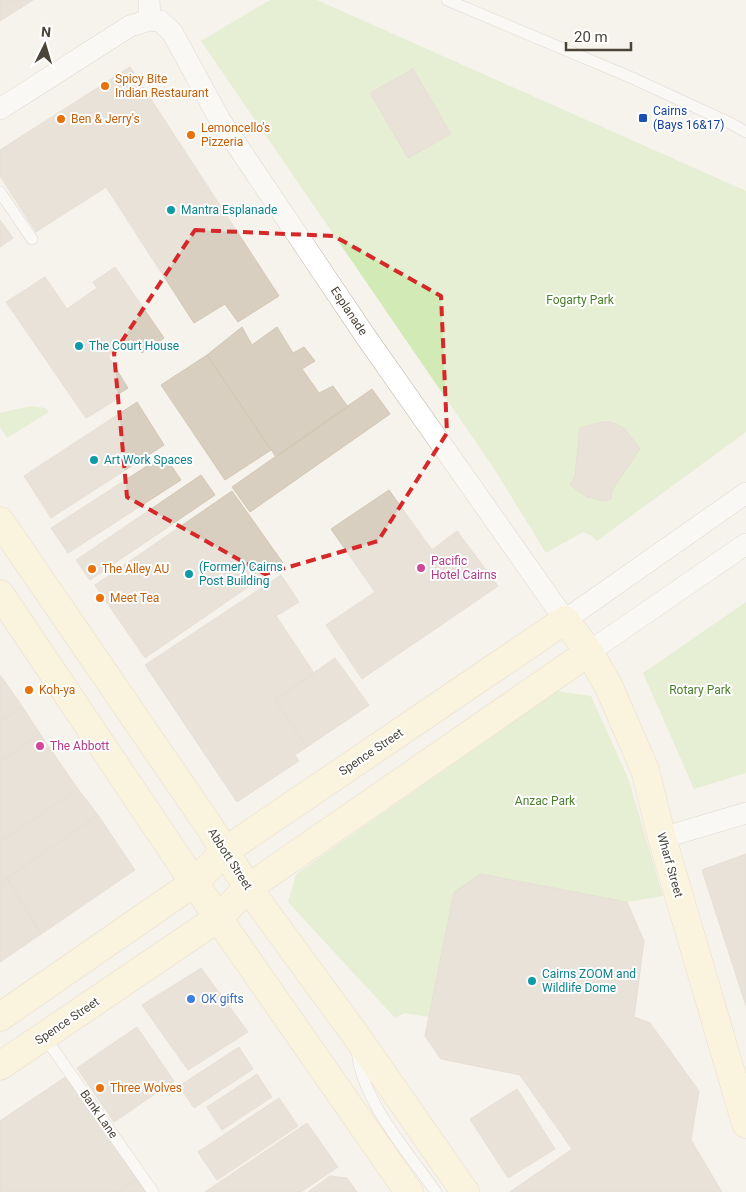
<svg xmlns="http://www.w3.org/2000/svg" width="746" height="1192" viewBox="0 0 746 1192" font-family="Roboto,sans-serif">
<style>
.green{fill:#d2eab5}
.building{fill:#d8cfc1;stroke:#d3c7b4}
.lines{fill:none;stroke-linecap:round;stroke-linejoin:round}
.lane-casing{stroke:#c2bbae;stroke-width:12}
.street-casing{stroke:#c2bbae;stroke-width:22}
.secondary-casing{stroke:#d6c79b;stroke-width:29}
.lane{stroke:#fff;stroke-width:11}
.street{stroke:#fff;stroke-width:21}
.secondary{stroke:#fff3cd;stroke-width:28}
.marked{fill:none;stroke:#d62828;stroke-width:4;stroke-dasharray:10 6;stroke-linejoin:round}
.food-dot{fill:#e8710a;stroke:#fff;stroke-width:2}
.transit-dot{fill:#1a4fb4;stroke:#fff;stroke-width:2}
.culture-dot{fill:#0f9aa8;stroke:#fff;stroke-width:2}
.hotel-dot{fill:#d1479c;stroke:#fff;stroke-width:2}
.shop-dot{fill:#3f7fe0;stroke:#fff;stroke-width:2}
.labels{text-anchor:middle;stroke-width:4;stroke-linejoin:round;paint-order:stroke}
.food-label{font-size:12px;fill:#c56008;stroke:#fff;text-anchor:start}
.transit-label{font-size:12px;fill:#164399;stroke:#fff;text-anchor:start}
.culture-label{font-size:12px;fill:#0d838f;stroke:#fff;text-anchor:start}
.park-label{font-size:12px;fill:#4a7f2a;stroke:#fff}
.street-label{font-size:12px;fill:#4b4439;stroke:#fff}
.hotel-label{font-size:12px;fill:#b23c85;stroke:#fff;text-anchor:start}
.shop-label{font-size:12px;fill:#366cbe;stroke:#fff;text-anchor:start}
</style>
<rect width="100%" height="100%" fill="#f6f3ec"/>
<path class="green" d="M270,0H317L746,191V432L597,541L592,536L583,532L546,553L495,470L201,41Z
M31,406L45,408L49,412L7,438L0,427V413Z
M746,602V773L694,789L643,673Z
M557,691L591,696L628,778L663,896L627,902L454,892L429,1017L404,1013L395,1018L288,902L296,874Z"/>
<path class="building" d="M0,0H33L0,21Z
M130,67L279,296L238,322L225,304L194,323L106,187L36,232L0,176V150Z
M413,69L451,134L408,158L370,93Z
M0,220L13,238L0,247Z
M115,267L164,338L142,353L131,339L108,356L128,388L117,395L119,397L111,403L86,418L6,302L45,277L67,309L97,288L93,282Z
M242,327L252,345L277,327L293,353L304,347L315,361L302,369L319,393L333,386L348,407L276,457L207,355Z
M207,355L271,450L225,480L161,385Z
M372,389L390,414L250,512L232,487Z
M137,402L164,445L51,518L24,476Z
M602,422H611L624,428L640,449L612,490L611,499L606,501L587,497L570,485L575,476L580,428Z
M164,455L181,480L68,553L51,528Z
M201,475L215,495L90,580L76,560Z
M389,490L432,550L457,531L498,586L362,679L326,625L375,592L331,529Z
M232,491L283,563L145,658L95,585Z
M281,575L299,602L276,616L314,673L275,700L307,747L295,755L299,761L237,802L145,665Z
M335,658L369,705L307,747L275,700Z
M0,675L22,706L0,722Z
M22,706L40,734L0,762V722Z
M40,734L78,789L0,842V762Z
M78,789L98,815L0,883V842Z
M98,815L135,870L41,934L7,878Z
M746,854V1006L702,870Z
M481,874L627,902L644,941L634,1017L650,1023L699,1091L691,1140L722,1192H510L572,1149L520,1075L441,1059L425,1036L454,892Z
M7,878L41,934L0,962V883Z
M201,968L248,1032L188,1070L142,1005Z
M137,1027L174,1081L114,1122L77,1068Z
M239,1047L253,1069L194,1108L179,1086Z
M257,1074L272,1097L222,1130L207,1107Z
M67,1076L137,1179L117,1192H0V1121Z
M517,1089L555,1149L508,1178L470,1119Z
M279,1098L298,1126L217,1180L198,1152Z
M307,1123L338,1167L301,1192H205Z
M330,1176L347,1178L357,1192H308Z
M137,1179L146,1192H117Z"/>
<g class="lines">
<defs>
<path id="lane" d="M447,0L630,77L732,124L746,132
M0,192L32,239
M44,1036L153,1192
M357,1049C360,1099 408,1152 436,1192"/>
<path id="street" d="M149,0L150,20
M0,109L130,26L150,20L160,21L172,32L220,120L366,337L565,620L746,493
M589,652L746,544
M662,838L746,813"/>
<path id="secondary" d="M0,521L209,826L248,888L357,1037L465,1192
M0,594L218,918L409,1192
M0,1017L195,882L225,851L565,620L589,652L609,687L645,770L662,838L746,1124
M0,1066L218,918L248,888L589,652"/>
</defs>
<use href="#lane" class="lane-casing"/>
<use href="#street" class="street-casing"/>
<use href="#secondary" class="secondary-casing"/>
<use href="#lane" class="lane"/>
<use href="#street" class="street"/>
<use href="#secondary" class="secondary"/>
</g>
<path d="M0 0H746V1192H0ZM195,230L334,236L441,296L447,433L378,541L265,574L127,497L114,353Z" fill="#f6f3ec" fill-opacity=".55" fill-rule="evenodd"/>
<path class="marked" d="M195,230L334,236L441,296L447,433L378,541L265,574L127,497L114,353Z"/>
<g class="food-dot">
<circle cx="105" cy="86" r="5"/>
<circle cx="61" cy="119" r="5"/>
<circle cx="191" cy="135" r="5"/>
<circle cx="92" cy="569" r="5"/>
<circle cx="100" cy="598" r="5"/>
<circle cx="29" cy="690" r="5"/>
<circle cx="100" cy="1088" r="5"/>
</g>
<rect class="transit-dot" x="638" y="113" width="10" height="10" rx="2.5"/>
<g class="culture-dot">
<circle cx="171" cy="210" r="5"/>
<circle cx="79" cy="346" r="5"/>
<circle cx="94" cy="460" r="5"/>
<circle cx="189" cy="574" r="5"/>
<circle cx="532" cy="981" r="5"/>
</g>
<g class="hotel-dot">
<circle cx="421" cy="568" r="5"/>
<circle cx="40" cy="746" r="5"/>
</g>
<circle class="shop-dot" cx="191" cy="999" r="5"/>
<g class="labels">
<g class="food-label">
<text x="115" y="83">Spicy Bite<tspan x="115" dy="14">Indian Restaurant</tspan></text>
<text x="71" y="123">Ben &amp; Jerry's</text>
<text x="201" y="132">Lemoncello's<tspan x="201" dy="14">Pizzeria</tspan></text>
<text x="102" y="573">The Alley AU</text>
<text x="110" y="602">Meet Tea</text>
<text x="39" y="694">Koh-ya</text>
<text x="110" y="1092">Three Wolves</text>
</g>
<g class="transit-label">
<text x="653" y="115">Cairns<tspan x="653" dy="14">(Bays 16&amp;17)</tspan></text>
</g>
<g class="culture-label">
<text x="181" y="214">Mantra Esplanade</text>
<text x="89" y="350">The Court House</text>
<text x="104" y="464">Art Work Spaces</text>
<text x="199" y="571">(Former) Cairns<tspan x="199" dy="14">Post Building</tspan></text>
<text x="542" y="978">Cairns ZOOM and<tspan x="542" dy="14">Wildlife Dome</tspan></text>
</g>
<g class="park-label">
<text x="580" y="304">Fogarty Park</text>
<text x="700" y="694">Rotary Park</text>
<text x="545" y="805">Anzac Park</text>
</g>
<g class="street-label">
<text transform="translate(349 311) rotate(56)" y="4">Esplanade</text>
<text transform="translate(371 752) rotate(-34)" y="4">Spence Street</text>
<text transform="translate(230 859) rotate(57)" y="4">Abbott Street</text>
<text transform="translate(670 865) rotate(74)" y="4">Wharf Street</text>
<text transform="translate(67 1021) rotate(-34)" y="4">Spence Street</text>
<text transform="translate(99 1114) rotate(55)" y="4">Bank Lane</text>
</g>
<g class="hotel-label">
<text x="431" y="565">Pacific<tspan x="431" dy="14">Hotel Cairns</tspan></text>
<text x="50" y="750">The Abbott</text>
</g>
<g class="shop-label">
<text x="201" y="1003">OK gifts</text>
</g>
</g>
<g transform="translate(45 45) rotate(5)" stroke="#ffffff" stroke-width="4" paint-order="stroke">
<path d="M0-4L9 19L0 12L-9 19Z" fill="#4b4439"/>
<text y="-8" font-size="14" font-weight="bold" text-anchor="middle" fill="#4b4439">N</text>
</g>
<path d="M566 42v8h65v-8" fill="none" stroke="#4b4439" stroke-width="2.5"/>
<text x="574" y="42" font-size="15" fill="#4b4439" stroke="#ffffff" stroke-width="4" paint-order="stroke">20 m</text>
</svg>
